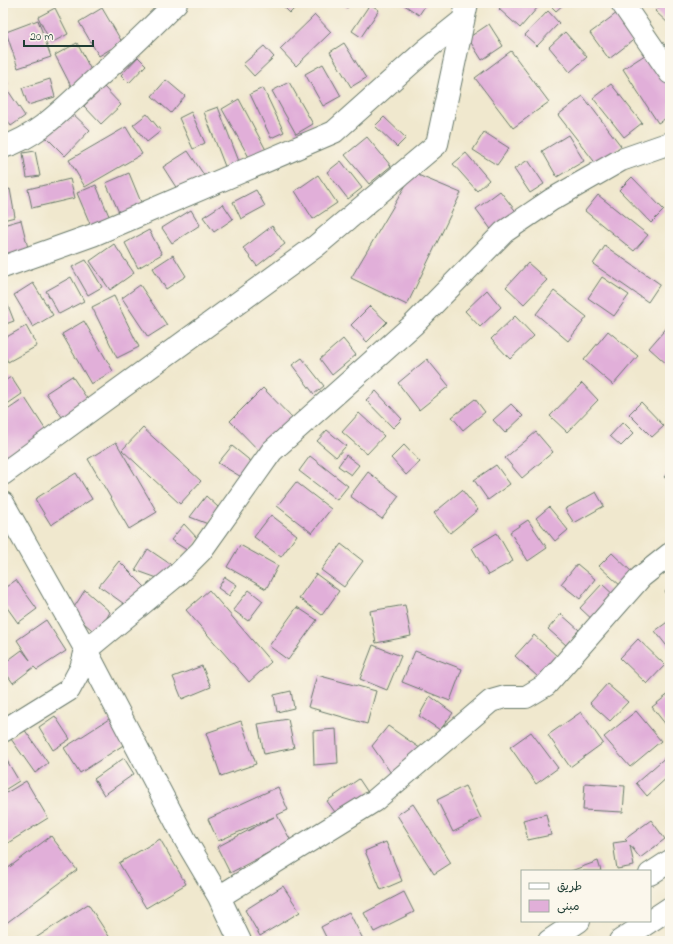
<svg xmlns="http://www.w3.org/2000/svg" width="673" height="944" viewBox="0 0 673 944" font-family="'Indie Flower','Playpen Sans Arabic',sans-serif">
<style>
.building{fill:#e1afd9}
.lines{fill:none;stroke-linecap:round;stroke-linejoin:round}
.minor-casing{stroke:#68796a;stroke-width:24}
.minor{stroke:#fff;stroke-width:22}
</style>
<rect width="100%" height="100%" fill="#fbf7ec"/>
<filter id="ink" filterUnits="userSpaceOnUse"><feTurbulence type="fractalNoise" baseFrequency=".025" numOctaves="2"/><feDisplacementMap in="SourceGraphic" scale="8" xChannelSelector="R" yChannelSelector="G"/><feConvolveMatrix kernelMatrix="1 2 1 2 8 2 1 2 1" color-interpolation-filters="sRGB"/></filter>
<filter id="wash" filterUnits="userSpaceOnUse"><feTurbulence type="fractalNoise" baseFrequency=".012" numOctaves="4" result="noise"/><feDisplacementMap in="SourceGraphic" scale="16" xChannelSelector="R" yChannelSelector="G"/><feGaussianBlur stdDeviation="0.9" result="paint"/><feColorMatrix in="noise" values="0 0 0 0 0 0 0 0 0 0 0 0 0 0 0 0 0 1.4 0 .05"/><feComposite in="paint" operator="in"/></filter>
<g filter="url(#wash)">
<rect width="100%" height="100%" fill="#f0e8ce"/>
<g id="blocks">
<path class="building" d="M280,3H300L290,13Z
M341,3H352L347,8Z
M404,3H427L419,15L403,4Z
M505,3H534L538,7L520,28L499,9Z
M548,3H565L556,11Z
M663,3H670V25L655,11Z
M370,4L379,10L361,37L352,31Z
M55,8L68,34L51,43L38,17Z
M102,8L122,42L99,56L79,22Z
M548,11L559,23L537,46L525,35Z
M617,13L636,38L609,59L590,33Z
M315,15L331,32L296,66L280,49Z
M38,20L51,57L18,68L6,32Z
M489,24L503,46L482,60L468,38Z
M565,32L587,57L570,72L549,47Z
M77,43L93,74L71,86L55,55Z
M344,43L366,78L351,87L330,52Z
M264,46L274,57L254,76L243,64Z
M511,51L549,102L513,128L475,78Z
M648,53L670,88V116L658,123L623,69Z
M138,57L146,65L129,83L121,75Z
M323,64L341,96L323,106L305,74Z
M3,69L9,84L3,86Z
M50,79L55,97L28,105L22,88Z
M166,80L185,96L171,113L152,96Z
M289,82L313,124L296,134L272,91Z
M611,84L642,123L624,137L593,98Z
M104,87L121,105L101,124L84,106Z
M263,88L284,132L271,138L250,94Z
M7,89L25,116L11,126L3,113V92Z
M583,96L621,146L597,165L558,115Z
M239,99L266,150L250,159L222,109Z
M218,107L240,164L226,169L204,112Z
M71,112L90,130L65,156L46,137Z
M191,112L205,143L193,149L179,118Z
M147,114L161,131L147,142L133,125Z
M384,117L406,138L397,147L375,126Z
M126,127L142,154L85,187L69,160Z
M484,132L509,148L497,165L473,150Z
M568,135L584,161L557,177L542,151Z
M367,137L391,166L369,184L345,155Z
M35,151L40,176L27,178L23,153Z
M188,151L206,178L181,195L163,167Z
M466,153L489,180L477,191L453,164Z
M528,160L544,184L530,193L514,169Z
M341,161L362,188L348,199L327,172Z
M129,173L143,207L121,217L106,183Z
M413,173L461,193L407,305L351,278Z
M318,175L337,203L313,219L295,191Z
M632,177L664,210L651,223L619,190Z
M70,179L75,198L32,208L28,189Z
M96,185L112,223L93,231L77,193Z
M10,189L15,217L3,220V191Z
M256,190L265,206L241,219L233,202Z
M500,191L518,214L493,232L476,209Z
M598,195L648,235L634,251L585,211Z
M223,204L233,219L214,232L203,217Z
M191,210L200,225L172,243L162,228Z
M21,220L30,256L3,263V225Z
M272,226L285,244L257,266L243,248Z
M149,230L162,254L138,268L125,243Z
M114,244L134,273L110,290L90,261Z
M605,246L660,284L648,302L593,264Z
M173,255L186,276L166,289L153,268Z
M86,260L102,287L88,295L72,267Z
M528,263L547,280L524,304L506,287Z
M71,277L84,301L59,314L46,291Z
M602,277L629,295L614,316L588,298Z
M33,283L53,315L33,327L14,295Z
M140,285L167,325L148,337L122,298Z
M487,290L501,307L480,327L465,311Z
M554,291L587,317L568,341L536,314Z
M3,293L14,321L3,325Z
M114,296L139,347L117,358L92,307Z
M370,306L387,322L367,342L351,325Z
M515,316L534,336L510,359L491,339Z
M84,321L113,371L91,384L62,334Z
M670,324V366H669L649,348Z
M26,326L37,346L8,362L3,352V339Z
M608,331L638,356L613,385L584,360Z
M343,339L356,355L332,375L320,359Z
M302,358L324,386L314,394L292,365Z
M427,359L449,386L419,410L398,383Z
M72,376L90,403L64,420L46,393Z
M11,377L22,394L3,407V382Z
M582,383L598,400L567,432L550,416Z
M263,388L297,423L264,456L230,421Z
M376,391L402,419L393,428L366,400Z
M25,398L47,432L7,459L3,454V413Z
M475,399L485,412L463,430L452,417Z
M641,402L664,426L652,437L629,414Z
M511,404L523,416L505,433L493,420Z
M359,413L384,436L367,454L342,432Z
M623,422L634,433L621,446L610,436Z
M143,428L201,481L180,504L122,450Z
M327,430L346,446L336,457L317,441Z
M536,432L553,452L522,478L505,458Z
M116,442L157,512L129,529L88,459Z
M404,445L420,462L406,475L391,458Z
M232,446L253,463L243,478L218,463Z
M346,455L359,465L351,475L338,466Z
M310,456L348,486L337,500L299,471Z
M496,465L510,484L488,500L474,480Z
M670,470V482L664,477Z
M368,472L399,496L382,519L350,496Z
M76,473L92,499L51,525L35,499Z
M296,482L331,509L312,533L277,506Z
M462,490L478,510L450,533L434,513Z
M596,492L604,506L574,523L565,509Z
M206,496L218,507L208,524L190,517Z
M549,507L568,530L555,541L536,518Z
M271,515L297,535L281,557L254,537Z
M528,520L547,548L528,561L510,532Z
M184,524L198,539L190,552L171,540Z
M497,533L513,561L488,575L472,548Z
M341,544L363,561L344,587L321,570Z
M240,545L278,566L266,589L227,567Z
M148,549L173,566L163,580L135,570Z
M612,553L634,574L622,587L599,566Z
M119,561L147,589L127,606L99,586Z
M577,564L595,579L580,599L561,584Z
M316,574L339,591L322,615L299,598Z
M225,577L237,585L229,596L218,588Z
M16,580L37,609L18,623L3,602V589Z
M602,584L618,599L596,623L580,608Z
M670,586V596L665,592Z
M85,590L110,612L98,635L71,612Z
M209,590L271,662L249,682L186,610Z
M249,590L263,601L248,621L233,610Z
M405,605L411,636L376,643L370,611Z
M297,607L317,620L288,660L269,646Z
M561,614L579,630L566,645L548,629Z
M46,620L66,651L37,670L34,667L13,683L3,669V664L22,650L30,660L17,640Z
M670,620V650L655,631Z
M534,635L557,656L538,677L515,656Z
M638,639L665,665L647,684L620,658Z
M373,645L401,656L387,690L360,679Z
M415,651L462,669L450,701L402,682Z
M202,666L211,687L182,699L173,677Z
M317,675L376,691L367,724L308,707Z
M607,684L628,702L610,721L590,703Z
M291,691L294,708L277,712L274,695Z
M670,693V730L652,707Z
M430,696L453,713L440,730L419,716Z
M636,711L661,741L630,767L604,737Z
M581,712L603,743L570,767L548,735Z
M55,716L70,739L53,750L39,727Z
M109,719L125,744L80,773L64,748Z
M288,719L294,748L264,754L258,724Z
M241,721L256,764L221,776L206,733Z
M388,726L427,753L393,776L372,746Z
M24,729L48,763L35,773L11,739Z
M336,729L338,763L314,765L313,731Z
M531,732L558,768L536,784L510,747Z
M3,754L19,781L3,791Z
M668,755L670,758V775L647,796L636,783Z
M124,758L134,774L104,795L94,779Z
M359,779L371,797L340,819L327,801Z
M26,781L48,818L3,846V795Z
M585,783L625,786L623,812L583,810Z
M465,786L481,818L453,832L437,800Z
M278,787L288,810L277,815L291,841L230,873L217,847L274,817L218,841L208,819Z
M413,804L451,863L434,874L397,815Z
M546,814L551,835L528,840L523,820Z
M651,820L665,839L640,858L630,845L634,866L617,869L613,843L627,841L625,839Z
M51,836L77,870L5,924L3,922V872Z
M160,839L186,884L146,908L119,863Z
M386,842L402,881L381,890L365,851Z
M598,861L601,871H571Z
M283,886L300,912L260,936L245,910Z
M404,892L414,912L374,932L364,913Z
M88,904L112,941H31Z
M349,912L364,941H328L321,927Z"/>
</g>
</g>
<g filter="url(#ink)">
<use href="#blocks" fill-opacity="0" stroke="#68796a" stroke-width="1"/>
<g class="lines">
<defs>
<path id="minor" d="M622,3L670,73
M3,147C35,138 63,109 87,87C118,60 147,32 176,3
M3,267L93,235L334,132L428,48L463,20
M3,474L316,246L437,144L467,3
M3,503L86,650L186,841L219,897L240,941
M3,731L69,690L81,668L86,650L177,575L201,551L272,451L413,325L504,232L551,200L621,160L670,143
M650,874L670,861
M219,897L374,801L491,701L505,697H526L546,685L641,577L670,554
M549,941L579,921
M620,941L670,908"/>
</defs>
<use href="#minor" class="minor-casing"/>
<use href="#minor" class="minor"/>
</g>
</g>
<rect width="673" height="944" fill="none" stroke="#fbf7ec" stroke-width="16"/>
<rect x="521" y="870" width="130" height="52" fill="#fbf7ec" stroke="#a3ada2"/>
<rect x="529" y="883" width="20" height="6" fill="#ffffff" stroke="#a3ada2"/>
<text x="557" y="890" font-size="12" fill="#1f3d34">طريق</text>
<rect x="529" y="900" width="20" height="12" fill="#e1afd9" stroke="#a3ada2"/>
<text x="557" y="910" font-size="12" fill="#1f3d34">مبنى</text>
<path d="M24 40v6h69v-6" fill="none" stroke="#1f3d34" stroke-width="2"/>
<text x="30" y="40" font-size="12" fill="#1f3d34" stroke="#fbf7ec" stroke-width="3" paint-order="stroke">20 m</text>
</svg>
